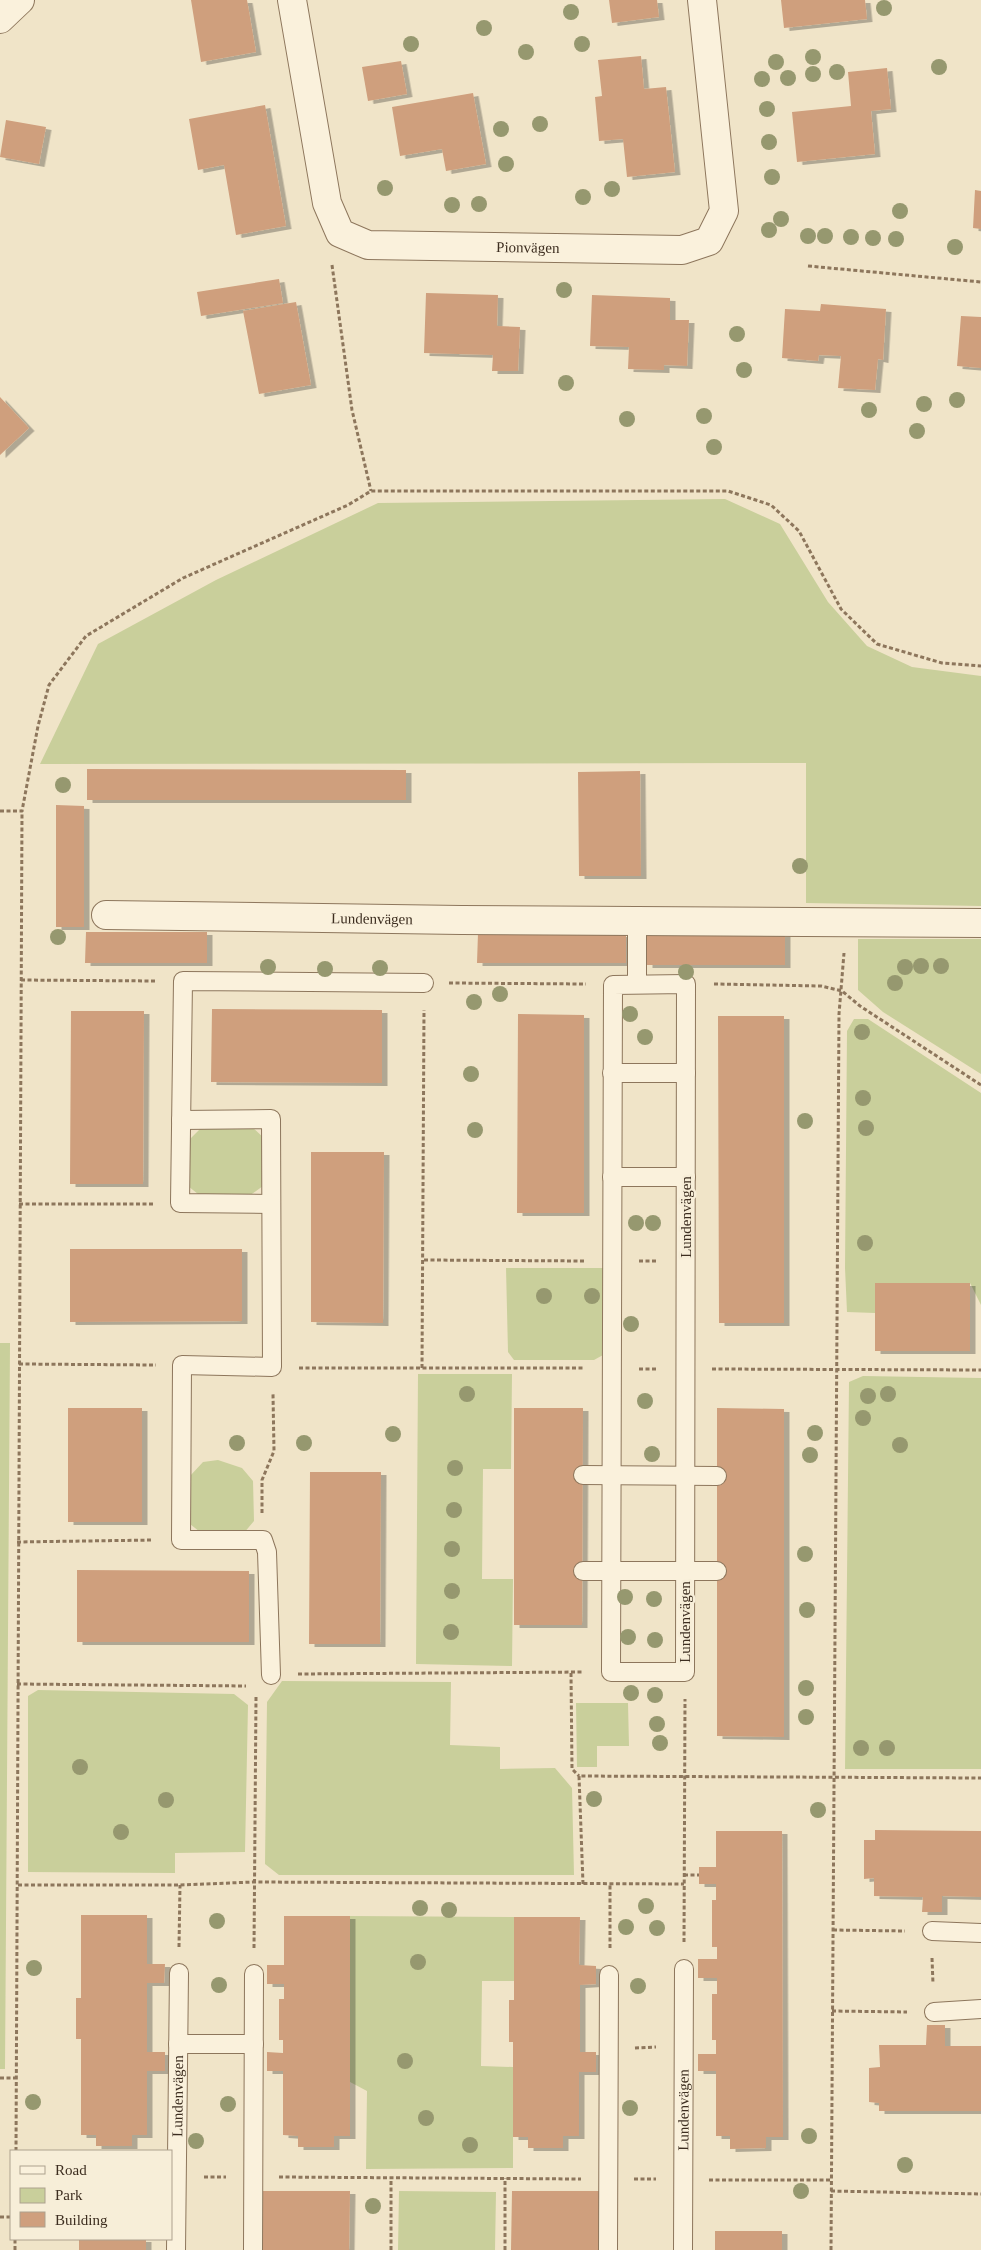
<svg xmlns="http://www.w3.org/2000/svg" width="981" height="2250" viewBox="0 0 981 2250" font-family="Georgia,serif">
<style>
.green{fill:#c9cf9b}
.building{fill:#cf9f7d;filter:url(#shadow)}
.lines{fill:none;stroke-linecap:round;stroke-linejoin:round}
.service-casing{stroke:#8d765c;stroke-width:20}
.minor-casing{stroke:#8d765c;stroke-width:30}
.path{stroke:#8d765c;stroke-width:3;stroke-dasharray:4 2.5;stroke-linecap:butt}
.service{stroke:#faf1dc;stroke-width:18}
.minor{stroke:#faf1dc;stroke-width:28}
.tree{fill:#96986f}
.labels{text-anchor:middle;stroke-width:5;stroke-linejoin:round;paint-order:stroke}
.street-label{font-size:15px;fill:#3d2e20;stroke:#f7eed8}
</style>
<defs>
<filter id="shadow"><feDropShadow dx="5.5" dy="3" stdDeviation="0" flood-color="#0004"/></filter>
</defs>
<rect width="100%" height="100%" fill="#f0e4c8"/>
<path class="green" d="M725,499L780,524L828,602L867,646L912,667L981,676V906L806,903V763L40,764L98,644L216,580L378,503Z
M858,939H981V1074L883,1012L858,990Z
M854,1019H868L981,1093V1305L970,1283H875V1313L847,1312L845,1268L847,1031Z
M251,1126L265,1139L263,1186L249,1196L203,1198L188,1186V1141L201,1128Z
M506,1268H604L605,1345L603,1355L594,1360H514L508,1352Z
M0,1343H10L5,2069H0Z
M418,1374H512L511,1469H483L482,1579H513L512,1666L416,1664Z
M863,1376L981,1378V1769H845L849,1382Z
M218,1460L242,1468L253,1481L254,1521L243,1534L200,1532L190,1524V1476L203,1462Z
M282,1681L451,1682L450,1745L500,1747V1769L555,1768L572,1788L574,1875H279L265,1864L267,1702Z
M38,1690L234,1694L248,1705L245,1852L175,1853V1873L28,1872V1696Z
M576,1703H628L629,1746H597V1767H577Z
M350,1916L514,1917V1981H482L481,2066L513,2067V2168L366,2169L367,2091L350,2082Z
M399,2191L496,2192L495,2250H398Z"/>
<path class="building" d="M191,0H247L256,52L201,62Z
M609,0H657L659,17L612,23Z
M781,0H865L867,19L784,28Z
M641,56L644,89L666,87L675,172L627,177L623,139L599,141L595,97L602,96L598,60Z
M401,61L407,94L368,101L362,67Z
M887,68L891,109L871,111L875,154L797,162L792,112L851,106L848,72Z
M473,93L486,164L446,171L442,149L400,156L392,107Z
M265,105L286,226L236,235L224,165L198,170L189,119Z
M6,120L46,127L39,164L0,157Z
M975,190L981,191V229L973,228Z
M279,279L283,303L201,316L197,292Z
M426,293L498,295L497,326L520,327L518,371H492L493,355L424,353Z
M592,295L670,298V320H689L687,366L664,365V370L628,369L629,347L590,346Z
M296,302L311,385L259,394L243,311Z
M821,304L886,309L883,360L878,359L875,390L838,388L841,356L819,355L818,361L782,358L785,309L820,311Z
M961,316L981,317V368L957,366Z
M0,397L29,428L0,455Z
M87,769L406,770V800H87Z
M640,771L641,876H579L578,772Z
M56,805L84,806V927H56Z
M86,932H207V963H85Z
M478,933L626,934V963H477Z
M785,934V965H647V935Z
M212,1009L382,1010V1083L211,1082Z
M71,1011H144L143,1184H70Z
M518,1014L584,1015V1213H517Z
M718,1016H784V1323H719Z
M311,1152H384L383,1323L311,1322Z
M70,1249H242V1321L70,1322Z
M875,1283H970V1351H875Z
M68,1408H142V1522H68Z
M514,1408H583L582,1625H514Z
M717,1408L784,1409V1737L717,1736Z
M310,1472H381L380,1644H309Z
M77,1570L249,1571V1642H77Z
M875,1830L981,1831V1897L942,1896V1912H922L923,1897L874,1896V1878L864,1879V1840H875Z
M716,1831H782L783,2137H766V2148L730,2149V2136H716V2071H698V2054H716V2040H712V1994H717V1978H698V1959H717V1947H712V1900H716V1884H699V1867H716Z
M81,1915H147V1964H165L164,1983H147V2052H165V2071H147V2135H132V2146H96V2135H81V2039H76V1998H81Z
M284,1916H350V2136H334V2147H298V2136L283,2135V2071H267V2052L283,2053V2040H279V1999H284V1984H267V1965H284Z
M514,1917H580L579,1965L596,1966V1984L580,1985V2052H596V2072H579V2136H563V2148H528V2137H513V2042H509V2000H514Z
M927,2025H945V2046H981V2111H879V2103L869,2102V2068L880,2067L879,2045H926Z
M257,2191H350L349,2250H257Z
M512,2191H605V2250H511Z
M715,2231H782V2250H715Z
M79,2239H146V2250H79Z"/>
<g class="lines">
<defs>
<g id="service">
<path d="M637,920V984"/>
<path d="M686,984L685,1672H611L613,985Z"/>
<path d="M612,1073H686"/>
<path d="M181,1120L271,1119L272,1367L182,1365L181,1540H263L267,1552L271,1675"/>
<path d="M612,1177H686"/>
<path d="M271,1204L180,1203L183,981L424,983"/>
<path d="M583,1475L717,1476"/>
<path d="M583,1571H717"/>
<path d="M932,1931L981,1933"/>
<path d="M934,2012L981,2009"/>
<path d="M178,2044H254"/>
<path id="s1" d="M176,2250L179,1973"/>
<path d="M253,2250L254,1974"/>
<path d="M608,2250L609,1975"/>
<path id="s2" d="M683,2250L684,1969"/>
</g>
<g id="minor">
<path id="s3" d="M292,0L327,203L340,233L368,245L682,250L709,241L724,211L702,0"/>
<path d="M0,19L20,0"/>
<path id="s4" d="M106,915L461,920L981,923"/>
</g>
</defs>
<use href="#service" class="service-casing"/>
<use href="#minor" class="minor-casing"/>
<path class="path" d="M332,265L352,410L371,491
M808,266L981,282
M0,811H22L38,726L49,685L86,636L183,578L348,505L371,491H728L771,505L799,531L841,609L877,644L942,663L981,666
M21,980L155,981
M449,983L586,984
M714,984L821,986L842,991L860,1006L981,1085
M19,1204H154
M424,1260L585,1261
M639,1261H658
M19,1364L156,1365
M299,1368H585
M422,1368L424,1010
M639,1369H658
M712,1369L981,1370
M262,1513V1480L274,1451L273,1394
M17,1542L153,1540
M571,1673L572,1769L579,1776
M298,1674L584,1672
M17,1684L246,1686
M684,1875H699
M583,1884L579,1776L981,1778
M18,1885H180L254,1882L684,1884
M833,1930L905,1931
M684,1942L685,1699
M179,1947L180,1885
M254,1948L256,1697
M610,1948V1885
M932,1958L933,1984
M832,2011L907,2012
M635,2048L656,2047
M0,2078H16
M16,2151L22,811
M204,2177H226
M279,2177L581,2179
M634,2179H656
M709,2180H831
M831,2191L981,2194
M0,2217H11
M15,2250V2239
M391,2250V2178
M505,2250V2178
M831,2250L839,1014L844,953"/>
<use href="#service" class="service"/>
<use href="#minor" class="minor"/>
</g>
<g class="tree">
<circle cx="884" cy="8" r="8"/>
<circle cx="571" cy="12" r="8"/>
<circle cx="484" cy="28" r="8"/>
<circle cx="411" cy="44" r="8"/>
<circle cx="582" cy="44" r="8"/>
<circle cx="526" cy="52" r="8"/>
<circle cx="813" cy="57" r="8"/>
<circle cx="776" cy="62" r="8"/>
<circle cx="939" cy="67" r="8"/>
<circle cx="837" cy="72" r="8"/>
<circle cx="813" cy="74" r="8"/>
<circle cx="788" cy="78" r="8"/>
<circle cx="762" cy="79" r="8"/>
<circle cx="767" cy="109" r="8"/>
<circle cx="540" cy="124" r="8"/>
<circle cx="501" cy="129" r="8"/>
<circle cx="769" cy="142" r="8"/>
<circle cx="506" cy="164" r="8"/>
<circle cx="772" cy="177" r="8"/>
<circle cx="385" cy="188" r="8"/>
<circle cx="612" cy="189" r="8"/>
<circle cx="583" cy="197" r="8"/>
<circle cx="479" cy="204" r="8"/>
<circle cx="452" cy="205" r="8"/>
<circle cx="900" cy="211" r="8"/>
<circle cx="781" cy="219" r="8"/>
<circle cx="769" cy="230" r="8"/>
<circle cx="808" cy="236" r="8"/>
<circle cx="825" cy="236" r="8"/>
<circle cx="851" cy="237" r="8"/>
<circle cx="873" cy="238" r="8"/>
<circle cx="896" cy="239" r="8"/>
<circle cx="955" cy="247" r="8"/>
<circle cx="564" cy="290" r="8"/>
<circle cx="737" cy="334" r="8"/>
<circle cx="744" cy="370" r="8"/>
<circle cx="566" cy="383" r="8"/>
<circle cx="957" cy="400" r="8"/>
<circle cx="924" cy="404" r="8"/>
<circle cx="869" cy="410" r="8"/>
<circle cx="704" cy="416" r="8"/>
<circle cx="627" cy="419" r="8"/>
<circle cx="917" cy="431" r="8"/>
<circle cx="714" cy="447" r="8"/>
<circle cx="63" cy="785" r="8"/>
<circle cx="800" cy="866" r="8"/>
<circle cx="58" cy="937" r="8"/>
<circle cx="921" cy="966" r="8"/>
<circle cx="941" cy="966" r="8"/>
<circle cx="268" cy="967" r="8"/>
<circle cx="905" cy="967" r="8"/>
<circle cx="380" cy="968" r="8"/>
<circle cx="325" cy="969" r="8"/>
<circle cx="686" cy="972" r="8"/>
<circle cx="895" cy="983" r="8"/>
<circle cx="500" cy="994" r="8"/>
<circle cx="474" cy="1002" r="8"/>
<circle cx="630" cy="1014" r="8"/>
<circle cx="862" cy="1032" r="8"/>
<circle cx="645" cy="1037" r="8"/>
<circle cx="471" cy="1074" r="8"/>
<circle cx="863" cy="1098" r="8"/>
<circle cx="805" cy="1121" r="8"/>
<circle cx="866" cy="1128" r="8"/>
<circle cx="475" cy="1130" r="8"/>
<circle cx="636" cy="1223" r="8"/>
<circle cx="653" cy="1223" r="8"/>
<circle cx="865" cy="1243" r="8"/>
<circle cx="544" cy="1296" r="8"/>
<circle cx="592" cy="1296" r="8"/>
<circle cx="631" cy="1324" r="8"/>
<circle cx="467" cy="1394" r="8"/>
<circle cx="888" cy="1394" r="8"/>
<circle cx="868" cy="1396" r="8"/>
<circle cx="645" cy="1401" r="8"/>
<circle cx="863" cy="1418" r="8"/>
<circle cx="815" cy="1433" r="8"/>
<circle cx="393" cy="1434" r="8"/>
<circle cx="237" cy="1443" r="8"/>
<circle cx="304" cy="1443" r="8"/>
<circle cx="900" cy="1445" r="8"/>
<circle cx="652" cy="1454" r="8"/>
<circle cx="810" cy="1455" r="8"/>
<circle cx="455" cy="1468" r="8"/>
<circle cx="454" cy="1510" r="8"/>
<circle cx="452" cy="1549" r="8"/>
<circle cx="805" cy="1554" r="8"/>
<circle cx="452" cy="1591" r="8"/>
<circle cx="625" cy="1597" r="8"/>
<circle cx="654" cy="1599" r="8"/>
<circle cx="807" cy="1610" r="8"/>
<circle cx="451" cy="1632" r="8"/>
<circle cx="628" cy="1637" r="8"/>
<circle cx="655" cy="1640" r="8"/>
<circle cx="806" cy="1688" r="8"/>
<circle cx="631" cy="1693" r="8"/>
<circle cx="655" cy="1695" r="8"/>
<circle cx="806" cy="1717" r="8"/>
<circle cx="657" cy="1724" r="8"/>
<circle cx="660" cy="1743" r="8"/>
<circle cx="861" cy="1748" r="8"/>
<circle cx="887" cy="1748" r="8"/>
<circle cx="80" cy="1767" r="8"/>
<circle cx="594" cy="1799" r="8"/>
<circle cx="166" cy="1800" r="8"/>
<circle cx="818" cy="1810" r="8"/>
<circle cx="121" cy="1832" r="8"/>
<circle cx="646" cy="1906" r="8"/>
<circle cx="420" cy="1908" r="8"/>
<circle cx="449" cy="1910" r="8"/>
<circle cx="217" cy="1921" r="8"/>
<circle cx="626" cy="1927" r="8"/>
<circle cx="657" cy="1928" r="8"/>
<circle cx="418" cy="1962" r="8"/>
<circle cx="34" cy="1968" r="8"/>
<circle cx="219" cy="1985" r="8"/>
<circle cx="638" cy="1986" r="8"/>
<circle cx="405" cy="2061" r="8"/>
<circle cx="33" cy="2102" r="8"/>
<circle cx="228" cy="2104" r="8"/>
<circle cx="630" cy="2108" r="8"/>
<circle cx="426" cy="2118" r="8"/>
<circle cx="809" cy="2136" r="8"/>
<circle cx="196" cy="2141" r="8"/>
<circle cx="470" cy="2145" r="8"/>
<circle cx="905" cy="2165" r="8"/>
<circle cx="801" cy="2191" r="8"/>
<circle cx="373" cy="2206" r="8"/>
</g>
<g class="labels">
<g class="street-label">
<text dy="5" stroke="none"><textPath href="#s3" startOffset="429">Pionvägen</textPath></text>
<text dy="5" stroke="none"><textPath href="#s4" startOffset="266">Lundenvägen</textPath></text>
<text transform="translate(686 1217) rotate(-90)" y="5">Lundenvägen</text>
<text transform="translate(685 1622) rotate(-90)" y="5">Lundenvägen</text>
<text dy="5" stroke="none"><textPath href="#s1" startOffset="154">Lundenvägen</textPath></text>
<text dy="5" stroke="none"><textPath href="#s2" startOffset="140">Lundenvägen</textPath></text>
</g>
</g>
<rect x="10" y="2150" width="162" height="90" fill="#f7eed8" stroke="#ada18e"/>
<rect x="20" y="2166" width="25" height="8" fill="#faf1dc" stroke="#ada18e"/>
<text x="55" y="2175" font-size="15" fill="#3d2e20">Road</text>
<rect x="20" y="2188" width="25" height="15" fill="#c9cf9b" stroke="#ada18e"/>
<text x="55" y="2200" font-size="15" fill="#3d2e20">Park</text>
<rect x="20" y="2212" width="25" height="15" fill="#cf9f7d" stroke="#ada18e"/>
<text x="55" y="2225" font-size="15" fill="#3d2e20">Building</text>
</svg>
